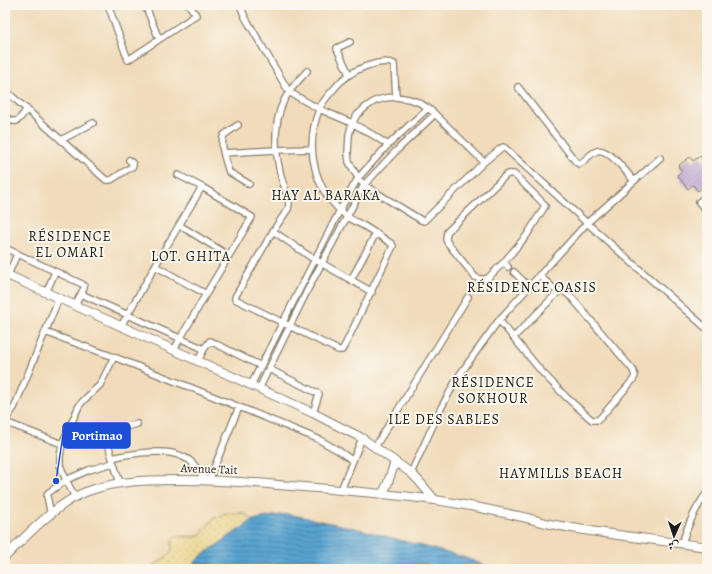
<svg xmlns="http://www.w3.org/2000/svg" width="712" height="574" viewBox="0 0 712 574" font-family="Alegreya,Amiri,serif">
<style>
.sand{fill:url(#sand-dots);stroke:#857b5d}
.water{fill:url(#water-rules);stroke:#3a6076}
.building{fill:url(#building-hatch)}
.lines{fill:none;stroke-linecap:round;stroke-linejoin:round}
.street-casing{stroke:#867c6b;stroke-width:8}
.secondary-casing{stroke:#867c6b;stroke-width:10}
.street{stroke:#fff;stroke-width:5.5}
.secondary{stroke:#fff;stroke-width:8}
.labels{text-anchor:middle;stroke-width:4;stroke-linejoin:round;paint-order:stroke}
.street-label{font-size:12px;fill:#1c1c1c;stroke:#fbf7ec}
.quarter-label{font-size:14px;letter-spacing:1px;fill:#1c1c1c;stroke:#fbf7ec}
.leader{fill:none;stroke:#1d4ed8;stroke-width:1.5}
.callout-dot{fill:#1d4ed8;stroke:#fbf7ec;stroke-width:1.5}
.callout{fill:#1d4ed8;stroke:#1d4ed8;stroke-width:1.5}
.callout-label{font-size:13px;text-anchor:middle;font-weight:bold;fill:#fff}
</style>
<defs>
<pattern id="sand-dots" width="8" height="8" patternUnits="userSpaceOnUse"><rect width="8" height="8" fill="#eeda9e"/><path d="M2 2h.1M6 6h.1" fill="none" stroke="#ccba88" stroke-width="1.8" stroke-linecap="round"/></pattern>
<pattern id="water-rules" width="6" height="5" patternUnits="userSpaceOnUse"><rect width="6" height="5" fill="#59a3d0"/><path d="M0 2.5h6" fill="none" stroke="#4984a8"/></pattern>
<pattern id="building-hatch" width="6" height="6" patternUnits="userSpaceOnUse"><rect width="6" height="6" fill="#c0a8d3"/><path d="M-1 1l2-2M0 6l6-6M5 7l2-2" fill="none" stroke="#a490b5"/></pattern>
</defs>
<rect width="100%" height="100%" fill="#fbf7ec"/>
<filter id="ink" filterUnits="userSpaceOnUse"><feTurbulence type="fractalNoise" baseFrequency=".025" numOctaves="2"/><feDisplacementMap in="SourceGraphic" scale="8" xChannelSelector="R" yChannelSelector="G"/><feConvolveMatrix kernelMatrix="1 2 1 2 8 2 1 2 1" color-interpolation-filters="sRGB"/></filter>
<filter id="wash" filterUnits="userSpaceOnUse"><feTurbulence type="fractalNoise" baseFrequency=".012" numOctaves="4" result="noise"/><feDisplacementMap in="SourceGraphic" scale="16" xChannelSelector="R" yChannelSelector="G"/><feGaussianBlur stdDeviation="0.9" result="paint"/><feColorMatrix in="noise" values="0 0 0 0 0 0 0 0 0 0 0 0 0 0 0 0 0 1.4 0 .05"/><feComposite in="paint" operator="in"/></filter>
<g filter="url(#wash)">
<rect width="100%" height="100%" fill="#f1dbba"/>
<path class="sand" d="M226,513H244L253,520L200,557L188,569H149L170,554C173,549 171,544 172,539L177,536L195,537L200,535L213,519Z"/>
<path class="water" d="M288,514L359,529L463,557L495,569H188L200,557L253,520L273,516Z"/>
<g id="blocks">
<path class="building" d="M700,156L707,165V183L698,191L693,185L688,189L677,175L682,171L678,166L690,157L693,161Z"/>
</g>
</g>
<g filter="url(#ink)">
<use href="#blocks" fill-opacity="0" stroke="#867c6b" stroke-width="1"/>
<g class="lines">
<defs>
<path id="street" d="M108,5L128,60L196,15L189,5
M145,5L159,39
M240,5L245,17L289,92L319,109L352,123L373,135L388,145
M349,74L337,49V48L350,42
M518,87L576,162L579,164C586,161 590,153 597,151C608,147 627,173 634,181
M5,90L106,180H111L133,166V164L129,160
M5,116C17,127 19,119 27,109
M238,125L224,135C219,144 226,162 229,172L249,184
M61,140L93,123
M224,153L276,150L312,149
M484,162L435,114L428,108L418,102L409,99L396,97L385,98L375,101L366,107L357,115L352,123L349,135L348,153L349,162L358,178L364,185L421,220L424,221L484,162L500,149L503,147L505,148L587,223L707,329
M707,196L699,202L707,212
M179,225L228,255
M273,231L288,209L289,204C288,193 282,183 280,172C274,147 273,114 289,92C294,85 301,78 307,71
M5,248L82,284L84,286V288L81,294L204,349L210,341L261,366
M504,262L487,279H480L475,277L447,242L446,239L447,232L506,175C509,173 511,174 514,174L543,203L545,206L527,235L504,262L508,267
M155,266L206,294
M514,272L529,287
M8,275L17,254
M351,280L376,233
M372,292L309,256L273,231L235,297V299L338,350H342L346,343L393,246L392,244C383,238 374,232 364,226C359,223 353,221 348,217C339,211 327,197 322,187C310,163 309,135 319,110C321,103 328,96 333,90C341,80 351,72 364,67C373,64 385,60 394,64L396,97
M46,293L55,272
M75,305L81,294
M499,320L541,371L566,397L592,420H598L601,417L633,380L635,376L633,370L572,298L565,292L554,289L539,275
M121,326L166,247L202,187
M45,332L114,357L217,398L318,439L339,451L353,461
M514,337L559,291
M174,350L180,339L206,294L252,217L202,187L178,175
M198,361L204,349
M269,369L319,394L313,413
M251,385L340,210L358,178L388,145L428,108
M259,389L309,287L364,185L395,152L435,114
M5,419L9,415L14,408L59,298
M5,422L62,444
M375,447L468,297
M112,458C127,454 156,450 171,453C177,454 184,457 189,460C196,465 200,473 205,480
M411,473L441,408L458,377L468,363L499,320L587,223L660,158
M209,480L239,407
M120,483L112,458L105,433L107,432L137,424
M341,490L362,438
M75,497L66,480L60,465V457L62,444L79,406L83,401L100,385L114,357
M51,515L47,496L48,493L66,480L89,470L113,463
M682,543C688,525 695,508 707,493"/>
<path id="secondary" d="M5,274L174,350L198,361L313,413L340,427L362,438L411,473L418,480L435,500
M382,494L387,485L395,462
M5,557C28,534 58,502 88,491C119,480 151,480 183,480C214,480 246,482 278,485C330,489 383,493 435,500C463,504 491,510 518,516C533,519 547,524 561,526C610,535 658,540 707,547"/>
</defs>
<use href="#street" class="street-casing"/>
<use href="#secondary" class="secondary-casing"/>
<use href="#street" class="street"/>
<use href="#secondary" class="secondary"/>
</g>
</g>
<g class="labels">
<g class="street-label">
<text transform="translate(209 469) rotate(2)" y="4">Avenue Tait</text>
</g>
<g class="quarter-label">
<text x="326" y="200">HAY AL BARAKA</text>
<text x="70" y="241">RÉSIDENCE<tspan x="70" dy="16">EL OMARI</tspan></text>
<text x="191" y="261">LOT. GHITA</text>
<text x="532" y="292">RÉSIDENCE OASIS</text>
<text x="493" y="387">RÉSIDENCE<tspan x="493" dy="16">SOKHOUR</tspan></text>
<text x="444" y="424">ILE DES SABLES</text>
<text x="561" y="478">HAYMILLS BEACH</text>
</g>
</g>
<path class="leader" d="M56 481L63 435"/>
<circle class="callout-dot" cx="56" cy="481" r="4"/>
<rect class="callout" x="63" y="423" width="67" height="25" rx="4"/>
<g class="callout-label">
<text x="97" y="440">Portimao</text>
</g>
<rect width="712" height="574" fill="none" stroke="#fbf7ec" stroke-width="20"/>
<g transform="translate(674 536) rotate(183)" stroke="#fbf7ec" stroke-width="3" paint-order="stroke">
<path d="M0-3L7 15L0 10L-7 15Z" fill="#1c1c1c"/>
<text y="-6" font-size="11" font-weight="bold" text-anchor="middle" fill="#1c1c1c">ش</text>
</g>
</svg>
